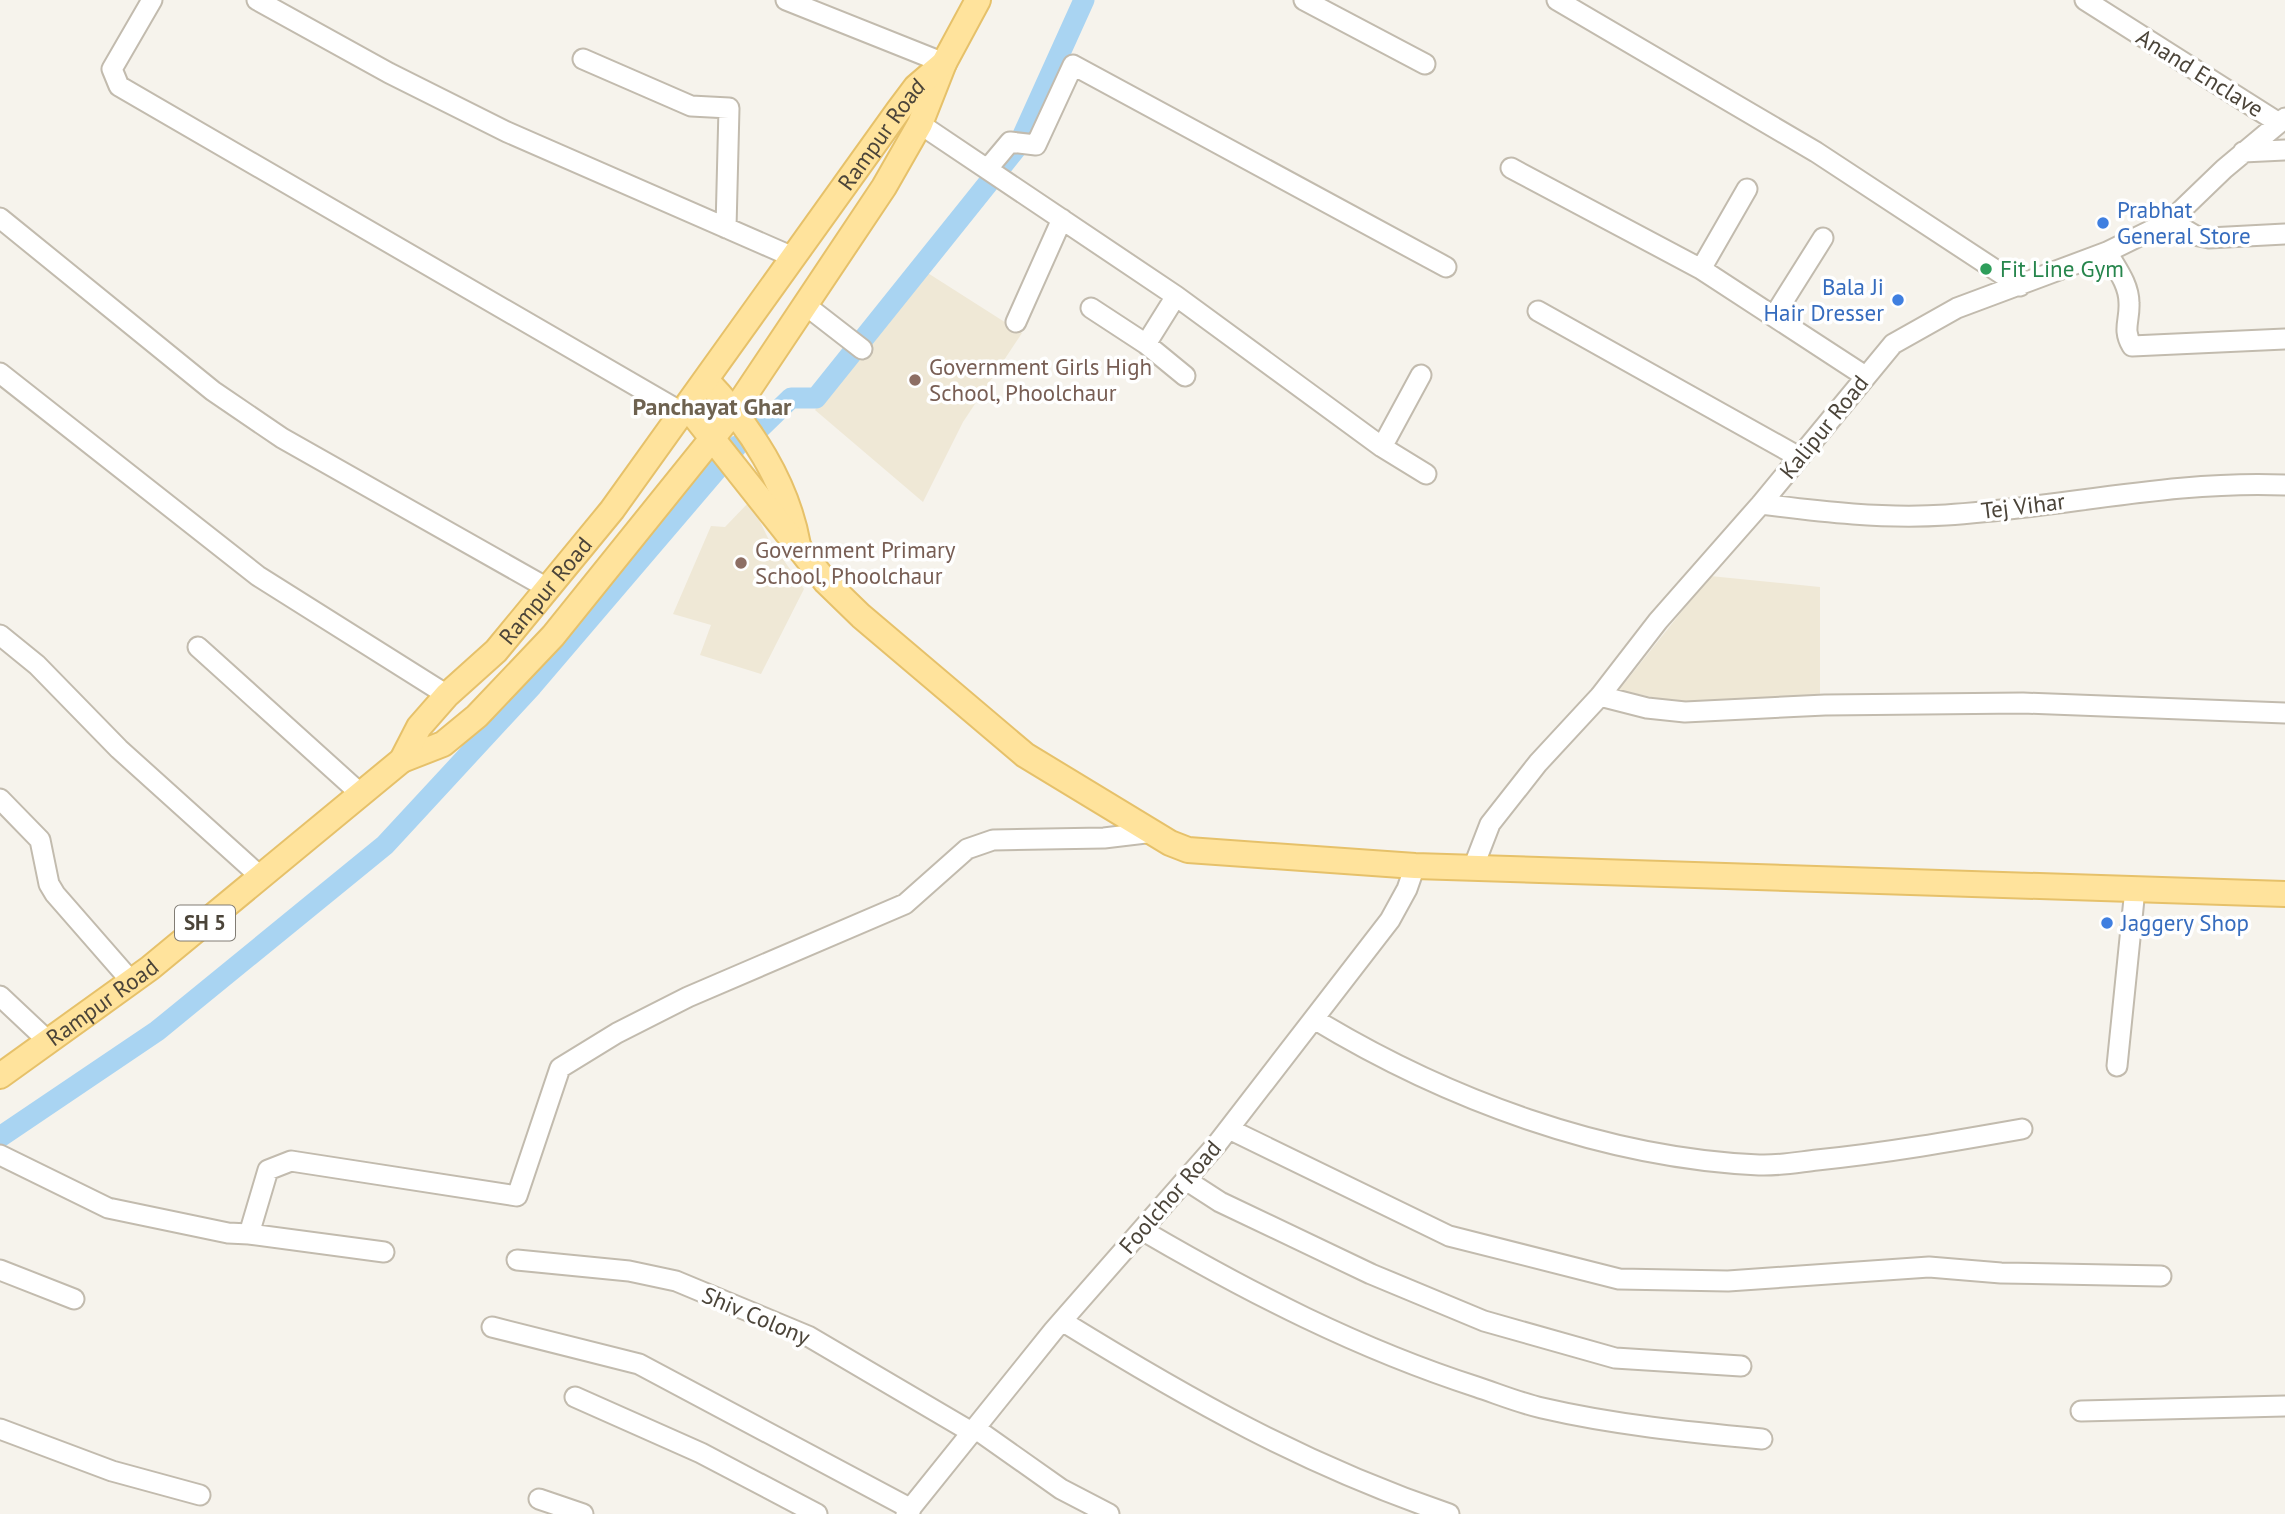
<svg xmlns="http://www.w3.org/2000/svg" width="2285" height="1514" viewBox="0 0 2285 1514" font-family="'PT Sans',sans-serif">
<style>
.education{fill:#efe8d6}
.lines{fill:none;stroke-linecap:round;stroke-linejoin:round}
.canal{stroke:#a9d4f2;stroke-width:21}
.minor-casing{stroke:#c2bbae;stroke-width:23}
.major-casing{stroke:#e6c16a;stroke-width:28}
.minor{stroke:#fff;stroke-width:19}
.major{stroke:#ffe39c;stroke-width:24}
.shop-dot{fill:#3f7fe0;stroke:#fff;stroke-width:2.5}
.leisure-dot{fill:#2e9e5b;stroke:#fff;stroke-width:2.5}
.education-dot{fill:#8d6e63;stroke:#fff;stroke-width:2.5}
.labels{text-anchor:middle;stroke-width:7;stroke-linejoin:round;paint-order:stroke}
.shield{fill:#fff;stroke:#817c74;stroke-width:2}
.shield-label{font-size:21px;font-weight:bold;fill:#4b4439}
.street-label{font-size:23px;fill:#4b4439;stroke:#fff}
.shop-label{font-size:23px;fill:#366cbe;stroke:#fff;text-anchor:start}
.leisure-label{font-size:23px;fill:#27864d;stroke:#fff;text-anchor:start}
.education-label{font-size:23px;fill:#785e54;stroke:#fff;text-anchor:start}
.neighbourhood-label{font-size:24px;font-weight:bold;fill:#6e6250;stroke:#fff}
</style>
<rect width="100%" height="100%" fill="#f6f3ec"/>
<path class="education" d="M923,270L1022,333L963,422L923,502L815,410Z
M750,501L768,538L804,589L761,674L700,655L711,625L673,614L711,526L725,527Z
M1710,576L1820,587V696L1689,705L1619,690Z"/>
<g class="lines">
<path class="canal" d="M757,431L791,398H816L1018,146L1084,0
M0,1137L157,1031L385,845L532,686L737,446"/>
<defs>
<path id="minor" d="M152,0L112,69L119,86L683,413
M257,0L389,73L507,132L793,257
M786,0L944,63
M1304,0L1425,64
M1557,0L1816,152L2020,286
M2085,0L2279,123
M583,59L691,106L729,108L726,228
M920,124L1176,296L1382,447L1426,474
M2243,152L2285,150
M989,167L1010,142L1036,145L1073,65L1446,267
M1511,168L1701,269L1865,376
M0,218L213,391L282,438L549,589
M2170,221L2194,235L2209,238L2285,234
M2107,252C2116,268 2129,284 2129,303C2130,321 2122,329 2132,346L2285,339
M1701,269L1747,189
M804,304L862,349
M1091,308L1146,344L1185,376
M1538,311L1799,457
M1774,316L1823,238
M1016,322L1062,219
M1146,344L1176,296
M0,373L258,576L447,695
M1382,447L1421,375
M1761,504C1822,512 1884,519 1946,515C2060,508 2171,480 2285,485
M0,635L37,665L119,749L262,878
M198,647L362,795
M1600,696L1647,708L1685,712L1825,705L2023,703L2285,713
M0,799L40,840L49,884L55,894L131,981
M1473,868L1490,824L1538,763L1600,696L1658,621L1761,504L1893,344L1957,308L2107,252L2170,221L2224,169L2285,118
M0,996L48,1041
M1314,1019C1446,1099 1604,1158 1759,1165C1778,1166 1799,1162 1817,1160C1886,1153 1954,1141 2022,1129
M2117,1066L2135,889
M1229,1129L1449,1236L1619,1279L1728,1281L1929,1267L2001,1273L2161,1276
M0,1155L108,1208L228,1233L249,1234L268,1170L291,1161L517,1196L560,1068L617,1033L688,997L905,904L967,849L993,840L1104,838L1154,832
M1186,1180L1220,1202L1371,1274L1484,1321L1615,1358L1741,1366
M1142,1230C1248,1292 1359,1349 1477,1387C1498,1394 1520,1403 1542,1408C1615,1425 1688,1432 1762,1439
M249,1234L384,1252
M517,1260L629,1271L676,1281L808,1336L973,1433
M0,1270L74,1299
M1062,1321C1190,1400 1305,1465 1449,1514
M492,1327L639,1364L911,1509
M575,1397L701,1453L817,1514
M2081,1411L2285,1406
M0,1429L112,1471L200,1495
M976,1429L1061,1489L1109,1514
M539,1499L583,1514
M906,1514L1054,1330L1217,1144L1390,920L1407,889L1415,866"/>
<g id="major">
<path d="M707,381C750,426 787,483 798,545"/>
<path d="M688,408L826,582L861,616L1025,755L1170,843L1188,850L1415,866L2285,894"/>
<path d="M402,760L443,744L477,716L553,636L735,410L884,187L920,124L944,63"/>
<path id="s1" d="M0,1076L150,968L402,760L419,727L447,695L496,651L612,510L898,111L916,87L944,63L978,0"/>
</g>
</defs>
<use href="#minor" class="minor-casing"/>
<use href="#major" class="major-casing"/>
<use href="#minor" class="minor"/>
<use href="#major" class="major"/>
</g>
<g class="shop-dot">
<circle cx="2103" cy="223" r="7"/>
<circle cx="1898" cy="300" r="7"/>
<circle cx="2107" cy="923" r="7"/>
</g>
<circle class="leisure-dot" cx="1986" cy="269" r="7"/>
<g class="education-dot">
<circle cx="915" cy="380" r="7"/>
<circle cx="741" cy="563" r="7"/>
</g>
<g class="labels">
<rect class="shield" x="175" y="905.5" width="60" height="35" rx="5"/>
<g class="shield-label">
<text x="205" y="930">SH 5</text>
</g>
<g class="street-label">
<text transform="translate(2200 73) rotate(32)" y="8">Anand Enclave</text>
<text dy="8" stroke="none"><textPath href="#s1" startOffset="1302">Rampur Road</textPath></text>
<text transform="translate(1824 427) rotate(-51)" y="8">Kalipur Road</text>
<text transform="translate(2023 506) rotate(-7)" y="8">Tej Vihar</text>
<text dy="8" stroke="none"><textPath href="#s1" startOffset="735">Rampur Road</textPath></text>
<text dy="8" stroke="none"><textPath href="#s1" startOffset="126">Rampur Road</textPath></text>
<text transform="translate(1170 1197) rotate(-49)" y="8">Foolchor Road</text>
<text transform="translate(756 1316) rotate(23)" y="8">Shiv Colony</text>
</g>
<g class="shop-label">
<text x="2117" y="218">Prabhat<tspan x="2117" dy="26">General Store</tspan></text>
<text x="1884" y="295" text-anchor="end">Bala Ji<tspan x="1884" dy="26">Hair Dresser</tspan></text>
<text x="2121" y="931">Jaggery Shop</text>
</g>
<g class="leisure-label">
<text x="2000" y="277">Fit Line Gym</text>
</g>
<g class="education-label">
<text x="929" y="375">Government Girls High<tspan x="929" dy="26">School, Phoolchaur</tspan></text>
<text x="755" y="558">Government Primary<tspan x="755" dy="26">School, Phoolchaur</tspan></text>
</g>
<g class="neighbourhood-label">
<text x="712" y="415">Panchayat Ghar</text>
</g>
</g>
</svg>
